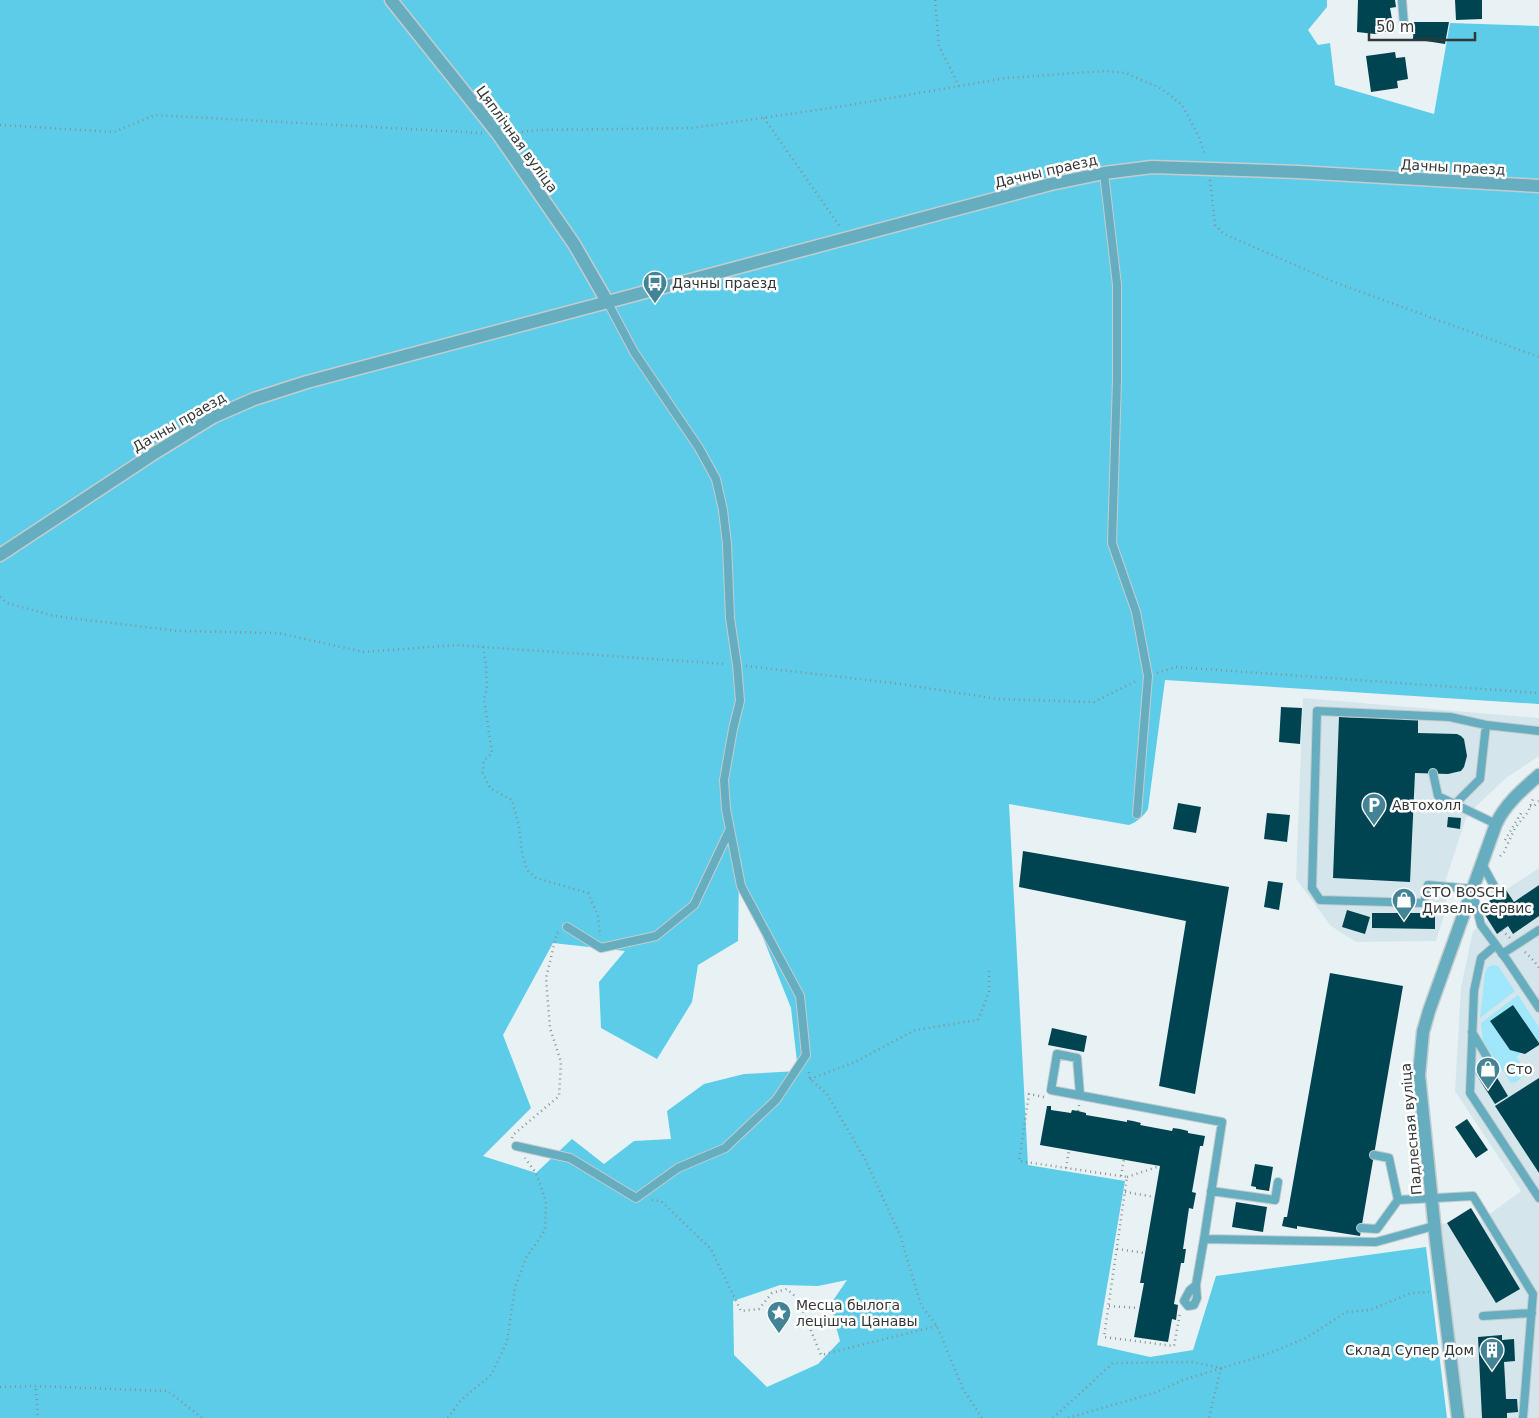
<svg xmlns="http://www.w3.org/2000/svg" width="1539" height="1418" viewBox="0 0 1539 1418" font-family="'DejaVu Sans',sans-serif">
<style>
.built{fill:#d4e6eb}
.green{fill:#a1e7fb}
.forest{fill:#5dcce8;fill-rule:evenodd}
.building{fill:#004452}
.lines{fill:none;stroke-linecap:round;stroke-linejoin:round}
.lane-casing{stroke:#c4cdce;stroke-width:10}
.street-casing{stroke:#c4cdce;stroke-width:15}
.path{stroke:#899092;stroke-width:2.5;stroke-dasharray:1 4;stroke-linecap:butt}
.lane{stroke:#67adc0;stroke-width:8}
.street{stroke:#67adc0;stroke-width:12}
.labels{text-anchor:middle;stroke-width:5;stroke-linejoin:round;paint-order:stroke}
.street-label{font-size:14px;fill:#333738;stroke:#fff}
.poi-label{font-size:14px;fill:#333738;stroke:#fff;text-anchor:start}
</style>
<rect width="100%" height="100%" fill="#e8f2f4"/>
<path class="built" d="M1303,698L1539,718V756L1506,778L1470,812L1466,818L1446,879L1447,906L1436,941L1356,942L1331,926L1296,879Z
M1539,868V1418H1465L1440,1224L1448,1223L1471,1208L1480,1221L1521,1191L1455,1091L1461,987L1473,931L1488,920L1480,907Z"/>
<path class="green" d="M1493,965L1498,966L1515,991L1480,1018L1485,973L1488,967Z
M1518,995L1539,1027V1043L1513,1005L1490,1021L1510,1050L1521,1053L1517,1057L1526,1074L1516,1082L1511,1083L1483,1042L1481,1023Z"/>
<path class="forest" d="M0,0H1327V7L1308,30L1318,45L1330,43L1335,85L1434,114L1450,23L1539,26V704L1165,680L1148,809C1143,817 1138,821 1129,825L1009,804L1028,1165L1125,1181L1097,1345L1150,1357L1193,1350L1216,1276L1426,1247L1447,1418H0ZM739,877L791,1008L798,1071L744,1074L704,1084L667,1111L671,1139L634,1141L604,1164L572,1139L536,1173L483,1156L531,1108L503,1035L553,943L625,951L599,982L601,1028L657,1059L692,1002L698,965L738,941ZM847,1280L830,1305L840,1341L818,1364L767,1387L734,1355L733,1301L780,1285L818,1286Z"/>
<path class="building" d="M1358,0H1395L1396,7L1390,8L1394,30L1375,34L1357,32Z
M1455,0H1482V19L1456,20Z
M1414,22H1449L1445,44L1413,39Z
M1395,52L1396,58L1405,57L1408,79L1397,81L1398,88L1371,92L1366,56Z
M1281,707L1302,708L1300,744L1279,742Z
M1339,717L1418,719V733L1457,734L1461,736L1464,739L1467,756L1464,767L1461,771L1448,774L1415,773L1410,882L1333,878Z
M1178,803L1201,807L1196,833L1173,829Z
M1267,813L1290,815L1287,842L1264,839Z
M1448,817L1461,818L1460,829L1447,827Z
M1023,851L1229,887L1195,1094L1159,1086L1186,921L1019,887Z
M1268,881L1283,883L1279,910L1264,907Z
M1539,885V916L1513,934L1508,926L1497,934L1480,907L1506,890L1514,902Z
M1347,910L1370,917L1365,934L1342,927Z
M1372,913H1435V929L1372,928Z
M1330,973L1403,986L1360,1236L1297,1226V1229L1282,1226L1284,1217H1287Z
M1513,1005L1539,1043V1045L1525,1054L1510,1050L1490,1021Z
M1052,1028L1087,1036L1084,1052L1048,1045Z
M1490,1066L1508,1096L1495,1104L1476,1074Z
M1539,1078V1173L1495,1106Z
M1047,1106H1051V1110L1071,1113L1072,1110L1078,1111L1086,1113V1115L1127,1122V1120L1133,1121L1141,1123L1140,1125L1172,1131L1173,1128L1180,1129L1188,1131V1133L1205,1136L1203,1146H1200L1192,1192L1196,1193L1193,1209L1189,1208L1183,1249H1186L1184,1263H1181L1174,1304L1178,1305L1176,1320L1172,1319L1168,1342L1134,1337L1144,1283H1140L1160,1166L1040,1145Z
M1467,1119L1488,1150L1476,1158L1455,1127Z
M1255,1164L1273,1167L1269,1191L1256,1189V1187L1251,1186Z
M1236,1202L1267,1207L1263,1232L1232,1227Z
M1471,1208L1520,1289L1496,1303L1447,1223Z
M1502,1335V1340L1514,1339L1515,1361L1504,1362L1505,1379L1506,1399H1517L1518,1412L1507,1413V1418H1482L1478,1337Z"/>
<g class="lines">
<defs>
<path id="lane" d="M1402,0L1404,25
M1104,173L1117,285V380L1112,543L1136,612L1148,676L1137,814
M1539,731L1486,725L1450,717L1317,711L1312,888L1320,900L1424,903L1428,885L1472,889L1481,925L1507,960L1539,1008
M1433,773L1438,796L1496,824
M1455,804L1480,779L1486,725
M1482,864L1499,895
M567,927L601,948L656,936L694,905L729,831
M1496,945L1481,958L1474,991L1470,1093L1539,1198
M1502,954L1539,930
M1472,1032L1487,1057
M1080,1095L1077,1058L1057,1054L1051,1090L1222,1122L1204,1239L1376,1242L1434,1226
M516,1146L570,1158L636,1198L678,1168L725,1148L776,1100L806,1055L800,996L741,886L726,809L724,780L733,729L740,701L737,665L730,618L727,544L723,510L716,479L699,448L634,352L608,303
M1374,1155L1389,1158L1398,1200L1473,1196L1533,1294L1523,1418
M1211,1191L1275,1200L1278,1182
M1361,1228L1377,1229L1398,1200
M1196,1285L1190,1290L1184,1301L1188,1306L1194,1305L1197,1298L1196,1285L1204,1239
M1483,1316L1532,1313"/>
<path id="street" d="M391,0L498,134L574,244L608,303
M0,555L153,454L213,417L254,399L307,382L1051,184L1104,173L1152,167L1298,172L1539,186
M1458,1418L1436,1241L1419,1075L1423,1032L1429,1011L1496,824C1505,804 1523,789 1539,775"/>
</defs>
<use href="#lane" class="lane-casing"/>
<use href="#street" class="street-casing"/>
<path class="path" d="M935,0L939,46L959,86
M764,118L840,227
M0,125L114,132L155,115L482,133
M512,133L536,130L692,128L844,106L1006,78L1105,71L1126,73L1162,89L1182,105L1199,137L1205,156
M1210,180L1215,225L1224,234L1334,282L1539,357
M0,597L7,603L54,616L178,631L278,633L364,652L455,645L726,664
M483,647L486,666L487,688L484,699L492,753L484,761L483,773L490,788L512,800L519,826L522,853L527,870L536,878L588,893L598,916L600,936
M746,666L893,683L998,699L1094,702L1136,681
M1157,673L1176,667L1539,693
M1530,806H1534L1539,801
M1505,840L1523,810
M1500,856L1504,852L1515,828L1528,812L1533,799
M1502,930L1510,938
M1525,952L1534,961L1539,968
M809,1072L810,1079L827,1094L866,1161L900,1235L921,1305L937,1326L963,1389L982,1418
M810,1079L855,1062L915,1030L978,1020L989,992V970
M1044,1097L1029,1094L1019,1161L1127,1177L1104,1337L1174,1346L1180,1313
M1078,1111L1079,1105
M512,1138L513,1135L559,1096L561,1062L550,1028L546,978L557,933L559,932
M1066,1168L1069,1150
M1121,1176L1124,1159
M1127,1177L1160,1166
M1125,1192L1155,1197
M652,1200L661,1201L711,1249L741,1311L759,1309L772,1293L787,1289L798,1299L821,1355L937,1326
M1117,1249L1145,1253
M1109,1306L1139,1308
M0,1387L34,1386L168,1391L202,1418
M36,1389L38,1418
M448,1418L461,1400L491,1375L507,1342L515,1287L526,1258L545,1230L546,1201L536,1173L525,1158
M1053,1418L1113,1363L1192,1362L1221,1368L1209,1418
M1068,1418L1154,1393L1183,1380L1265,1355L1306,1338L1346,1312L1370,1310L1411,1293L1429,1292"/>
<use href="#lane" class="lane"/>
<use href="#street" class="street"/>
</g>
<defs>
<symbol id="bus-pin" viewBox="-11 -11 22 30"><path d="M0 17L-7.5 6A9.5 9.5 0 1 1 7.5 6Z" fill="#428496" stroke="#fff"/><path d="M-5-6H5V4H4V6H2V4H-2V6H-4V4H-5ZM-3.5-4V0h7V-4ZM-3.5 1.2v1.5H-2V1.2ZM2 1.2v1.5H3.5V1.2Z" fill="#fff"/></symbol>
<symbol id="parking-pin" viewBox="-11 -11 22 30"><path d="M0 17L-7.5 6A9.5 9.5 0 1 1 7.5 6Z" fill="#428496" stroke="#fff"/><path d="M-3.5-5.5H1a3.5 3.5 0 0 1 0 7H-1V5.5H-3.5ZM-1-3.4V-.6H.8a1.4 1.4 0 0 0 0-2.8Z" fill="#fff"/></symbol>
<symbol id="shop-pin" viewBox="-11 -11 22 30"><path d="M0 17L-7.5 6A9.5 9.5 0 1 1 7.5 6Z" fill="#428496" stroke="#fff"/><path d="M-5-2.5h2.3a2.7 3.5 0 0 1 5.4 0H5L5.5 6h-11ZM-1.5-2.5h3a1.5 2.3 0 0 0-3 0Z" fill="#fff"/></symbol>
<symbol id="sight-pin" viewBox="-11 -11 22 30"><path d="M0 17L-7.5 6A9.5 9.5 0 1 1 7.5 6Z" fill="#428496" stroke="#fff"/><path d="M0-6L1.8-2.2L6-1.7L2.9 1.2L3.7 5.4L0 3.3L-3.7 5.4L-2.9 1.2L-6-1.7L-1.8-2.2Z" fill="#fff"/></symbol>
<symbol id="building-pin" viewBox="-11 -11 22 30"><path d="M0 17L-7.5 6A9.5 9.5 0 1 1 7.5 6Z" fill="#428496" stroke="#fff"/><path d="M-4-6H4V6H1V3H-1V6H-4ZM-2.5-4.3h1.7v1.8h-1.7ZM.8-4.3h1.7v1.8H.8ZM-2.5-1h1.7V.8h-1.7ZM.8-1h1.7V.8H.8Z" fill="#fff"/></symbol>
</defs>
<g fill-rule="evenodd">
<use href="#bus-pin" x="641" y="269" width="28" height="38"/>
<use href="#parking-pin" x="1360" y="791" width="28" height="38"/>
<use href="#shop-pin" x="1390" y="886" width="28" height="38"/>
<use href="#shop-pin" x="1474" y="1055" width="28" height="38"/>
<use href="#sight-pin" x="765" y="1299" width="28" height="38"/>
<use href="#building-pin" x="1478" y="1336" width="28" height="38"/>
</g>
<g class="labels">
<g class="street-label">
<text transform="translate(517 139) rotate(54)" y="5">Цяплічная вуліца</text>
<text transform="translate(1453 167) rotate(3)" y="5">Дачны праезд</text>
<text transform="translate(1046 171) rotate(-13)" y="5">Дачны праезд</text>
<text transform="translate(179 422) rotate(-30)" y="5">Дачны праезд</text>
<text transform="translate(1411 1129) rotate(-95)" y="5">Падлесная вуліца</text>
</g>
<g class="poi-label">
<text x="672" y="288">Дачны праезд</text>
<text x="1392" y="810">Автохолл</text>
<text x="1422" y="897">СТО BOSCH<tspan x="1422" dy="16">Дизель Сервис</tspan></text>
<text x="1506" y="1074">Сто</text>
<text x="796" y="1310">Месца былога<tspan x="796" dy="16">лецішча Цанавы</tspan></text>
<text x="1474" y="1355" text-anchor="end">Склад Супер Дом</text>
</g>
</g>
<path d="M1369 32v8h106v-8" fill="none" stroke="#333738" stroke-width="2.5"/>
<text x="1376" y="32" font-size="15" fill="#333738" stroke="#ffffff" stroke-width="4" paint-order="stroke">50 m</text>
</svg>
